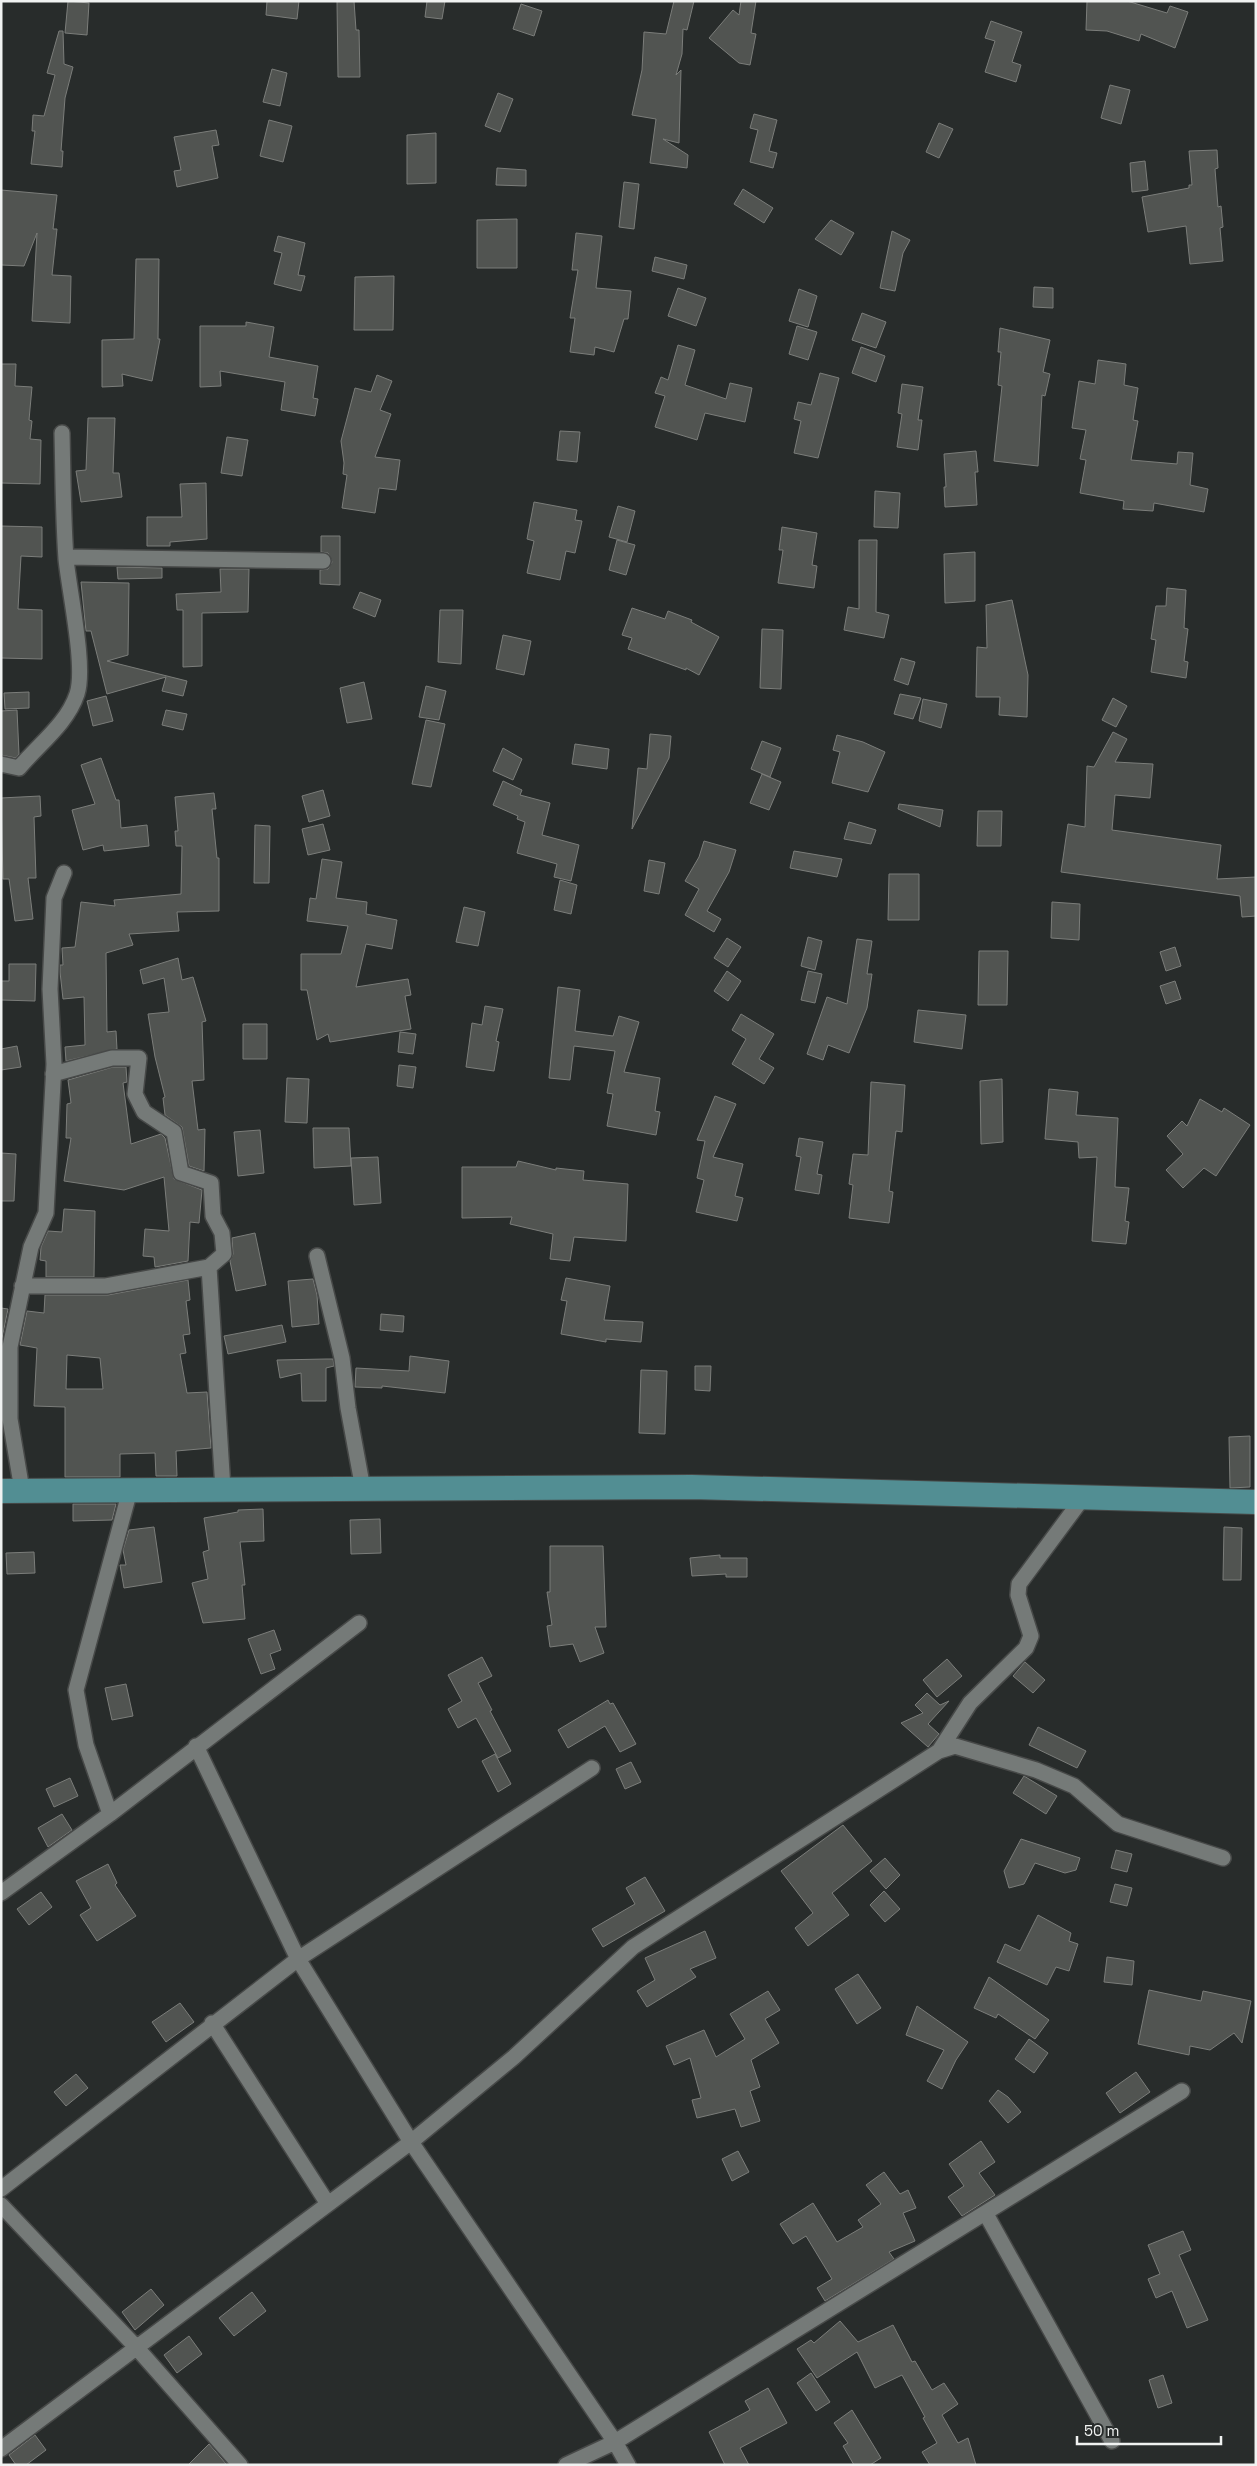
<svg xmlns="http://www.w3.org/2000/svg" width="1257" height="2466" viewBox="0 0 1257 2466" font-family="'Space Grotesk',sans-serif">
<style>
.building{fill:#515451;stroke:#7b7d7a;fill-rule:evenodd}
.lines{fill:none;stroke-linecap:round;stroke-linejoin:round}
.street-casing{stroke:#474948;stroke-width:18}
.primary-casing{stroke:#474948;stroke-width:26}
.street{stroke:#757a78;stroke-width:15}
.primary{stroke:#528e93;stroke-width:24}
</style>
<rect width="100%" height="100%" fill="#282c2b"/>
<path class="building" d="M68,1L89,3L87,35L65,33Z
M267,1H299L297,19L266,15Z
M337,1H354L356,30H359L360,77H338Z
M427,1H445L442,19L425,17Z
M674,1H694L687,30L683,29L682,54L676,75L681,70L679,143L663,139L688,155L687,168L650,163L656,119L632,115L642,70L644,32L666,34Z
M741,1H756L751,33L756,34L750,65L739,63L709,38L733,10L739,15Z
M1087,1H1127L1167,13L1170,6L1188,12L1175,48L1141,34L1139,41L1107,31L1086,30Z
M521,4L542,11L534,36L513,29Z
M991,21L1022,32L1012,62L1021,65L1016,82L985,72L995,41L985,38Z
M59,31H63L64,64L73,67L65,98L61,151H63L62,167L31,164L35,131H32L33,115L44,116L55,75L47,73Z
M272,69L287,73L280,106L263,102Z
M1110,85L1130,90L1121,124L1101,118Z
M498,93L513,99L500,132L485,126Z
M754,114L777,120L769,151L777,153L773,168L750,162L758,130L750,128Z
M269,120L292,126L283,162L260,156Z
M939,123L953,129L939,158L926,152Z
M216,130L219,145L212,146L218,178L177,187L174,171L181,170L174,137Z
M436,133V183L407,184V135Z
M1217,150L1218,168L1215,169L1218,207L1221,206L1223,227L1220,228L1223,261L1190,264L1186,226L1148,232L1142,197L1189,188V185H1192L1189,151Z
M1145,161L1148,190L1132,192L1130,163Z
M497,168L526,170V186L496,185Z
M624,182L639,184L634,229L619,227Z
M743,189L773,208L764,223L734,204Z
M1,190L57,195L53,229H57L52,275L71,276L70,323L32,321L37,233L24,266L1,265Z
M517,219V268H477V220Z
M831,220L854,233L841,255L815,239Z
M892,231L910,240L903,253L895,291L880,288Z
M576,233L602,236L596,288L631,291L628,319H624L614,352L595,347L594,355L570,352L575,318H570L578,270H572Z
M278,236L305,243L298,275L305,276L301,291L274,284L282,253L274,251Z
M655,257L687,265L684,279L652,271Z
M136,259H159L158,339H160L152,381L122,374L123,386L102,387V340L134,339Z
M394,276L393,330H354L355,277Z
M1034,287L1053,288V308L1033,307Z
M678,288L706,298L696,326L668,316Z
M799,289L817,296L808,327L789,321Z
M862,313L886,322L876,348L852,340Z
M246,322L274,327L269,357L318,366L313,398L318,399L315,416L281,410L285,382L220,371L221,386L200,387V326H246Z
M797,326L817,332L808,360L789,354Z
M1000,328L1050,340L1043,372L1050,374L1045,396L1042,395L1038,466L994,461L1002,386L998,385L1001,352H998Z
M678,345L695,350L685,385L726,399L730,383L752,388L745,422L705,413L697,440L655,427L665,396L655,393L661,377L668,380Z
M861,347L885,356L876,382L852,373Z
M1098,360L1126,364L1124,385L1138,388L1133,420L1138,421L1131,460L1177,464L1178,452L1193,453L1190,485L1208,489L1204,512L1154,503L1153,511L1123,509L1124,501L1080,493L1086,460L1080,459L1086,430L1072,428L1079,381L1095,384Z
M1,364H16L15,386L32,387L29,420L32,421L30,439L41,440L40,484L1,483Z
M820,373L839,378L818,458L794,453L801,421L794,419L798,402L811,405Z
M377,375L392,381L380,410L391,414L375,457L400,460L396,490L379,488L375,513L342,508L347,475L343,474L344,463L341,441L355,388L371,392Z
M902,384L923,387L918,420H922L918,450L897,447L902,414L898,413Z
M88,418H115L113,473H119L122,497L81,502L76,471L86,470Z
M560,431L580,432L577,462L557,460Z
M227,437L248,440L242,476L221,473Z
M976,451L978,472H975L977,505L945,507L944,487H946L944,454Z
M206,483L207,539L170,542V546H147V517H182L180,484Z
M875,491L900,493L898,528L874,527Z
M534,502L577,510L575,520L582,521L575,553L566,551L560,580L527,573L534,541L527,539Z
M618,506L635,511L627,542L609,537Z
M1,526L42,527V557L21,556L18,609L42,610V659L1,658Z
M782,527L817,533L812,565L817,566L814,588L778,583L783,550H779Z
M321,536H340V585L320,584V570L328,569L332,562L328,553L321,552Z
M617,540L635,545L626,575L609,570Z
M859,540H877L876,612L889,615L884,638L844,630L848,607L859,609Z
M975,552V601L945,603L944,554Z
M117,567L162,568V578L118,579Z
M220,569H249L248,612L202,613V666L183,667V610H177L176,594L221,592Z
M81,582L129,583L128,655L107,661L187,681L183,696L162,691L166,677L107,694L91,631H86Z
M1167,588L1186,590L1184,628L1188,629L1184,661L1188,662L1186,678L1151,672L1156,640L1151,639L1156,606H1166Z
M360,592L381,600L375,617L353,608Z
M1012,600L1028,675L1027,717L999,715L1000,697H976L977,647L987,648L986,605Z
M632,608L665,619L668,611L692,620L691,622L719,637L699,675L686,668V670L628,649L632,638L622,635Z
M440,610H463L461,664L438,662Z
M762,629L783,630L781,689L760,688Z
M503,635L531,641L524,675L496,669Z
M901,658L915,662L908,685L894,680Z
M364,682L372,719L347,723L340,688Z
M426,686L446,691L439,720L419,717Z
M29,692V708L5,709L4,693Z
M900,694L921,698L913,719L894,714Z
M106,696L113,721L93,726L87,701Z
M1113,698L1127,706L1116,727L1102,720Z
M923,699L947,704L941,728L919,721Z
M17,710L19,754L16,758L1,755V711Z
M166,710L187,714L183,730L162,725Z
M426,720L445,724L431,787L412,784Z
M1113,732L1127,739L1115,762L1153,764L1150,798L1115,795L1112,830L1221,845L1217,879L1256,877V916L1242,917L1240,896L1061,872L1068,824L1085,827L1087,766L1094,767Z
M650,734L671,736L669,758L632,829L638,768L647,769Z
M837,735L863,742L885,752L868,792L832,783L840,752L833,750Z
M762,741L781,748L770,777L751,769Z
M575,744L609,749L607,769L572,764Z
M503,748L522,759L513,780L493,771Z
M101,758L116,800H119L121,828L147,825L149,846L104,851L103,845L83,850L72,810L95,804L81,765Z
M762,774L781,782L769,810L750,803Z
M503,781L522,790L520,795L550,803L542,835L579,845L571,881L554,877L557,864L517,853L525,822L517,819L518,816L493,805Z
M323,790L330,816L309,822L302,796Z
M214,793L216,809H212L217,858H219V911L177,912L179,931L129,934L133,945L106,953L107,1032L116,1031L117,1049L66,1061L65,1047L85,1045L84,997L63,999L60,972V965H63L62,948L75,947L81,902L115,906L114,900L181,894L182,846H176L175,831H178L175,797Z
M40,796L41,816L34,817L36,878H28L33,919L15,921L9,879H3L1,798Z
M899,804L943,810L940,827L898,809Z
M978,811H1002L1001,846H977Z
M849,822L876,830L871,844L844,839Z
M323,824L330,850L308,855L302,829Z
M255,825L270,826L269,883H254Z
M704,841L736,850L729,872L707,911L721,919L714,932L685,915L699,889L685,881L699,857Z
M794,851L842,859L837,877L790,868Z
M322,859L342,862L336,898L367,902L366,914L397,920L392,949L366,944L356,987L408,979L411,995L405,996L411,1029L330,1042L328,1034L317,1040L307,990H301V954H341L348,926L307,921L310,898L316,899Z
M649,860L665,863L659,894L644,891Z
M889,874H919V920H888Z
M560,880L577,885L571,914L554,910Z
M1052,902L1080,904L1079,940L1051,938Z
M464,907L485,912L478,946L456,942Z
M808,937L822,941L815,970L801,966Z
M727,938L741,947L728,967L714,958Z
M857,939L872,941L867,974H872L867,1008L849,1053L828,1045L823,1060L807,1054L827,997L847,1004Z
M1175,947L1181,966L1166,971L1160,952Z
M979,951H1008L1007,1005H978Z
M178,958L182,980L193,977L206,1021L202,1022L204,1080L192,1081L198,1130L205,1129L204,1171L189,1166L182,1127L165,1115L163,1098L165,1097L155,1057L148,1014L169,1012L164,978L143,984L140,970Z
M9,964H36L35,1001L1,1000V981H9Z
M727,971L741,981L728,1001L714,991Z
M808,971L822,974L815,1003L801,1000Z
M1175,981L1181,999L1166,1004L1160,986Z
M558,987L580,990L575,1031L613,1036L619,1016L639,1022L624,1072L660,1078L655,1111L660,1112L656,1135L607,1126L613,1094L607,1093L615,1051L574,1046L570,1080L549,1078Z
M485,1006L503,1009L496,1041L499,1042L494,1071L466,1067L472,1023L482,1025Z
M918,1010L966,1015L962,1049L914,1042Z
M741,1014L774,1034L759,1059L774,1068L764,1084L732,1064L746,1039L732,1030Z
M243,1024H267V1059H243Z
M400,1032L416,1034L413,1054L398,1052Z
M17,1046L21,1067L1,1070V1049Z
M399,1065L416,1067L413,1088L397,1086Z
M113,1067H126L127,1082L123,1083L131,1144L161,1134L165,1138L174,1179L202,1190L199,1223L190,1222L188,1261L155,1267L154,1257L143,1256L145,1229L169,1231L164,1177L124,1190L64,1181L71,1138H66L67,1104L71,1103L68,1080Z
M287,1078L309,1079L307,1123L285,1122Z
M1002,1079L1003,1142L981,1144L980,1081Z
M871,1082L905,1085L902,1132L896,1131L889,1191L893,1192L889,1223L849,1218L853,1185L849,1184L853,1154L868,1155Z
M1049,1089L1078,1092L1076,1115L1118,1118L1115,1187L1129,1188L1125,1221L1129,1222L1126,1244L1092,1241L1097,1157L1079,1158L1078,1142L1045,1139Z
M715,1096L736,1104L713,1157L743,1164L735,1196L743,1198L737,1221L696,1212L704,1180L697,1178L705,1141L697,1140Z
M1200,1099L1222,1112L1224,1108L1250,1125L1216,1176L1204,1168L1183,1188L1166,1170L1183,1154L1167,1136L1182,1121L1187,1126Z
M313,1128H349L351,1166L314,1168Z
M260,1130L264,1173L238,1176L234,1132Z
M799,1138L823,1142L817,1174L822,1175L819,1194L795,1190L801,1157L796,1156Z
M1,1153L16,1154L14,1201H1Z
M378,1157L381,1203L354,1205L351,1158Z
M518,1161L556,1170V1168L584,1171L583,1180L628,1184L626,1241L574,1237L570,1261L550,1259L553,1234L510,1224L512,1217L462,1218V1167H516Z
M64,1209L95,1211L94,1277H46V1261L40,1260L41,1247L48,1231L62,1232Z
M255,1233L266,1285L236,1291L230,1261L233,1254L232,1238Z
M566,1278L610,1286L604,1320L643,1322L641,1342L606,1339V1342L561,1334L567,1301L561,1300Z
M313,1279L317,1295L319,1324L292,1327L288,1281Z
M188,1280L190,1300L186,1301L190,1334L183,1335L186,1353L180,1354L187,1393L207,1392L211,1448L176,1451L177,1476H156L155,1453L120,1454V1477H65V1407L34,1406L37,1348L20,1345L27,1311L44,1313L45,1295H108ZM67,1355L100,1358L103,1389H66Z
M1,1308L8,1309L1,1343Z
M381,1314L404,1316L403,1332L380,1330Z
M282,1325L286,1342L228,1354L224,1336Z
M410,1356L449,1361L445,1393L382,1386V1388L355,1387L356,1368L409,1371Z
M326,1359H333L334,1366L326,1368V1401H302L301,1373L280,1378L277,1360Z
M695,1366H711L710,1391L695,1390Z
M641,1370L667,1371L665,1434L639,1433Z
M1250,1436V1487L1230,1488L1229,1437Z
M73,1504H116L112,1520L73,1521Z
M263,1509L264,1541L240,1542L245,1585H242L245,1619L203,1623L192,1583L208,1579L203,1552L209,1550L204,1518L238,1512V1510Z
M380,1519L381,1553L351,1554L350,1520Z
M154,1527L162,1582L124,1588L120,1565H126L123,1550L129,1530Z
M1224,1527L1242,1528L1241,1580H1223Z
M550,1546H603L606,1627H595L604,1653L580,1662L573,1644L550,1647L547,1626L552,1625L547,1592H550Z
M34,1552L35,1573L7,1574L6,1553Z
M720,1555V1558H747V1577H726V1574L692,1576L690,1558Z
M274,1630L281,1650L270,1654L275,1669L261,1674L248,1639Z
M482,1657L492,1676L478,1683L492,1710L490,1711L511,1751L498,1758L476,1718L458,1728L448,1709L462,1701L448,1675Z
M947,1659L962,1676L937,1697L923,1680Z
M1025,1662L1045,1680L1033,1693L1013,1676Z
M126,1684L133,1716L112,1720L105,1688Z
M927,1693L940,1705L949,1701L928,1724L939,1734L928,1747L901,1723L923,1713L915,1705Z
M608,1700L610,1704L613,1703L636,1744L620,1752L605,1726L568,1748L558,1730Z
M1038,1727L1086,1751L1077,1768L1029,1745Z
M495,1754L511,1784L498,1792L482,1761Z
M631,1762L641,1782L625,1789L616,1769Z
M1024,1776L1057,1796L1046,1814L1013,1793Z
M70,1778L78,1796L54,1807L46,1789Z
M62,1814L72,1830L48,1847L38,1828Z
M843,1825L872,1861L832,1893L849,1915L808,1946L795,1928L813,1913L781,1871Z
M1021,1839L1080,1858L1076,1870L1065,1873L1035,1863L1024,1884L1009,1888L1004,1871Z
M1116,1850L1132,1854L1127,1872L1111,1868Z
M885,1858L900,1875L886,1889L870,1871Z
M108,1864L117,1883L115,1885L136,1916L97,1941L80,1915L91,1908L76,1881Z
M645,1877L665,1911L603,1947L592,1929L635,1904L626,1888Z
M1115,1884L1132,1888L1127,1906L1110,1902Z
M884,1891L900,1909L885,1922L870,1905Z
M41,1892L52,1907L29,1925L17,1909Z
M1038,1915L1071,1933L1069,1941L1078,1944L1069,1971L1056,1967L1047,1985L997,1962L1005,1944L1020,1951Z
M705,1931L716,1958L690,1969L696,1977L647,2007L637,1991L655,1980L645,1958Z
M1107,1957L1134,1961L1132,1985L1104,1982Z
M858,1974L881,2008L857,2024L835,1989Z
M989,1977L1049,2020L1035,2039L998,2014L996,2018L974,2008Z
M1149,1990L1201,2001L1203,1991L1251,2001L1242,2043L1234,2033L1210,2050L1190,2046L1189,2055L1138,2044Z
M768,1991L780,2010L765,2019L779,2043L751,2060L760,2087L750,2091L760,2121L741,2127L735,2109L697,2118L692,2100L701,2098L690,2058L674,2065L666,2046L704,2030L716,2057L745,2039L730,2014Z
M180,2003L194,2022L166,2042L152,2022Z
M917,2006L968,2042L956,2060L942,2089L927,2081L944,2050L906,2035Z
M1029,2039L1048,2053L1034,2073L1015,2059Z
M1136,2072L1150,2092L1120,2113L1106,2093Z
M76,2074L88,2088L66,2106L54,2092Z
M998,2090L1008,2097L1021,2112L1008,2123L989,2101Z
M981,2141L995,2162L979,2173L995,2195L962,2216L948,2197L964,2186L949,2164Z
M738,2151L749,2172L732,2181L722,2159Z
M884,2172L900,2194L908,2190L916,2208L903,2213L915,2241L889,2252L894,2259L825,2301L817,2288L832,2279L806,2236L793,2244L780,2224L813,2203L837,2242L863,2227L858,2220L881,2204L866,2185Z
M1183,2231L1191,2250L1179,2255L1208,2320L1187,2328L1172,2291L1156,2298L1148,2279L1160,2274L1148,2245Z
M151,2289L164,2305L135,2330L122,2312Z
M252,2292L266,2311L234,2336L219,2318Z
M840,2321L858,2342L893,2325L912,2362L915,2361L932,2390L944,2383L958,2404L942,2415L958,2443L968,2438L976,2465H930L922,2452L937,2443L923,2418L925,2417L902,2375L875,2388L857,2352L817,2378L797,2349L811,2340L814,2343Z
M189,2336L202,2354L177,2373L164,2355Z
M811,2373L830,2402L816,2411L797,2383Z
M1163,2375L1172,2403L1158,2408L1149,2380Z
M768,2388L787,2423L740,2448L749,2465H725L709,2432L750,2410L745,2401Z
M852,2410L881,2458L870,2465H854L843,2446L848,2443L834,2423Z
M35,2435L46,2450L26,2465H16L9,2455Z
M209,2444L227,2465H188Z"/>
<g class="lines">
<defs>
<path id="street" d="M66,557L323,561
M1,764L19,768C39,744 67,724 77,694C86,667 69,590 66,559C63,517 63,475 62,433
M53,1074L112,1058H139L135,1094L144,1112L174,1132L181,1173L211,1183L213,1216L222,1233L224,1254L209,1267L223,1489
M317,1256L342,1358L348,1408L363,1489
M22,1286H106L209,1267
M22,1490L10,1419V1347L31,1247L46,1213L54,1064L50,989L54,898L64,873
M196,1746L298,1959L411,2142L615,2442L628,2465
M939,1751L970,1703L1026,1648L1031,1636L1018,1595L1019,1584L1082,1499
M110,1814L86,1745L76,1690L130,1490
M1,1893L110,1814L359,1623
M212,2023L328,2204
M1,2189L298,1959L592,1768
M1,2205L136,2347L240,2465
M986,2214L1112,2441
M1,2449L411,2142L514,2057L633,1947L939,1751L955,1746L1036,1770L1074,1786L1118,1824L1223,1858
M566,2465L615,2442L1182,2091"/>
<path id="primary" d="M1,1491L692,1487L1256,1502"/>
</defs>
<use href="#street" class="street-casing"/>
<use href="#primary" class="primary-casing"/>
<use href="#street" class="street"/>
<use href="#primary" class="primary"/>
</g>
<rect width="1257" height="2466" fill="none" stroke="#f0f2f1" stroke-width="5"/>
<path d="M1077 2436v8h144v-8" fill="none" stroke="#f0f2f1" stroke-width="2.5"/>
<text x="1084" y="2436" font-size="15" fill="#f0f2f1" stroke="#282c2b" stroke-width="4" paint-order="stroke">50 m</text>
</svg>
